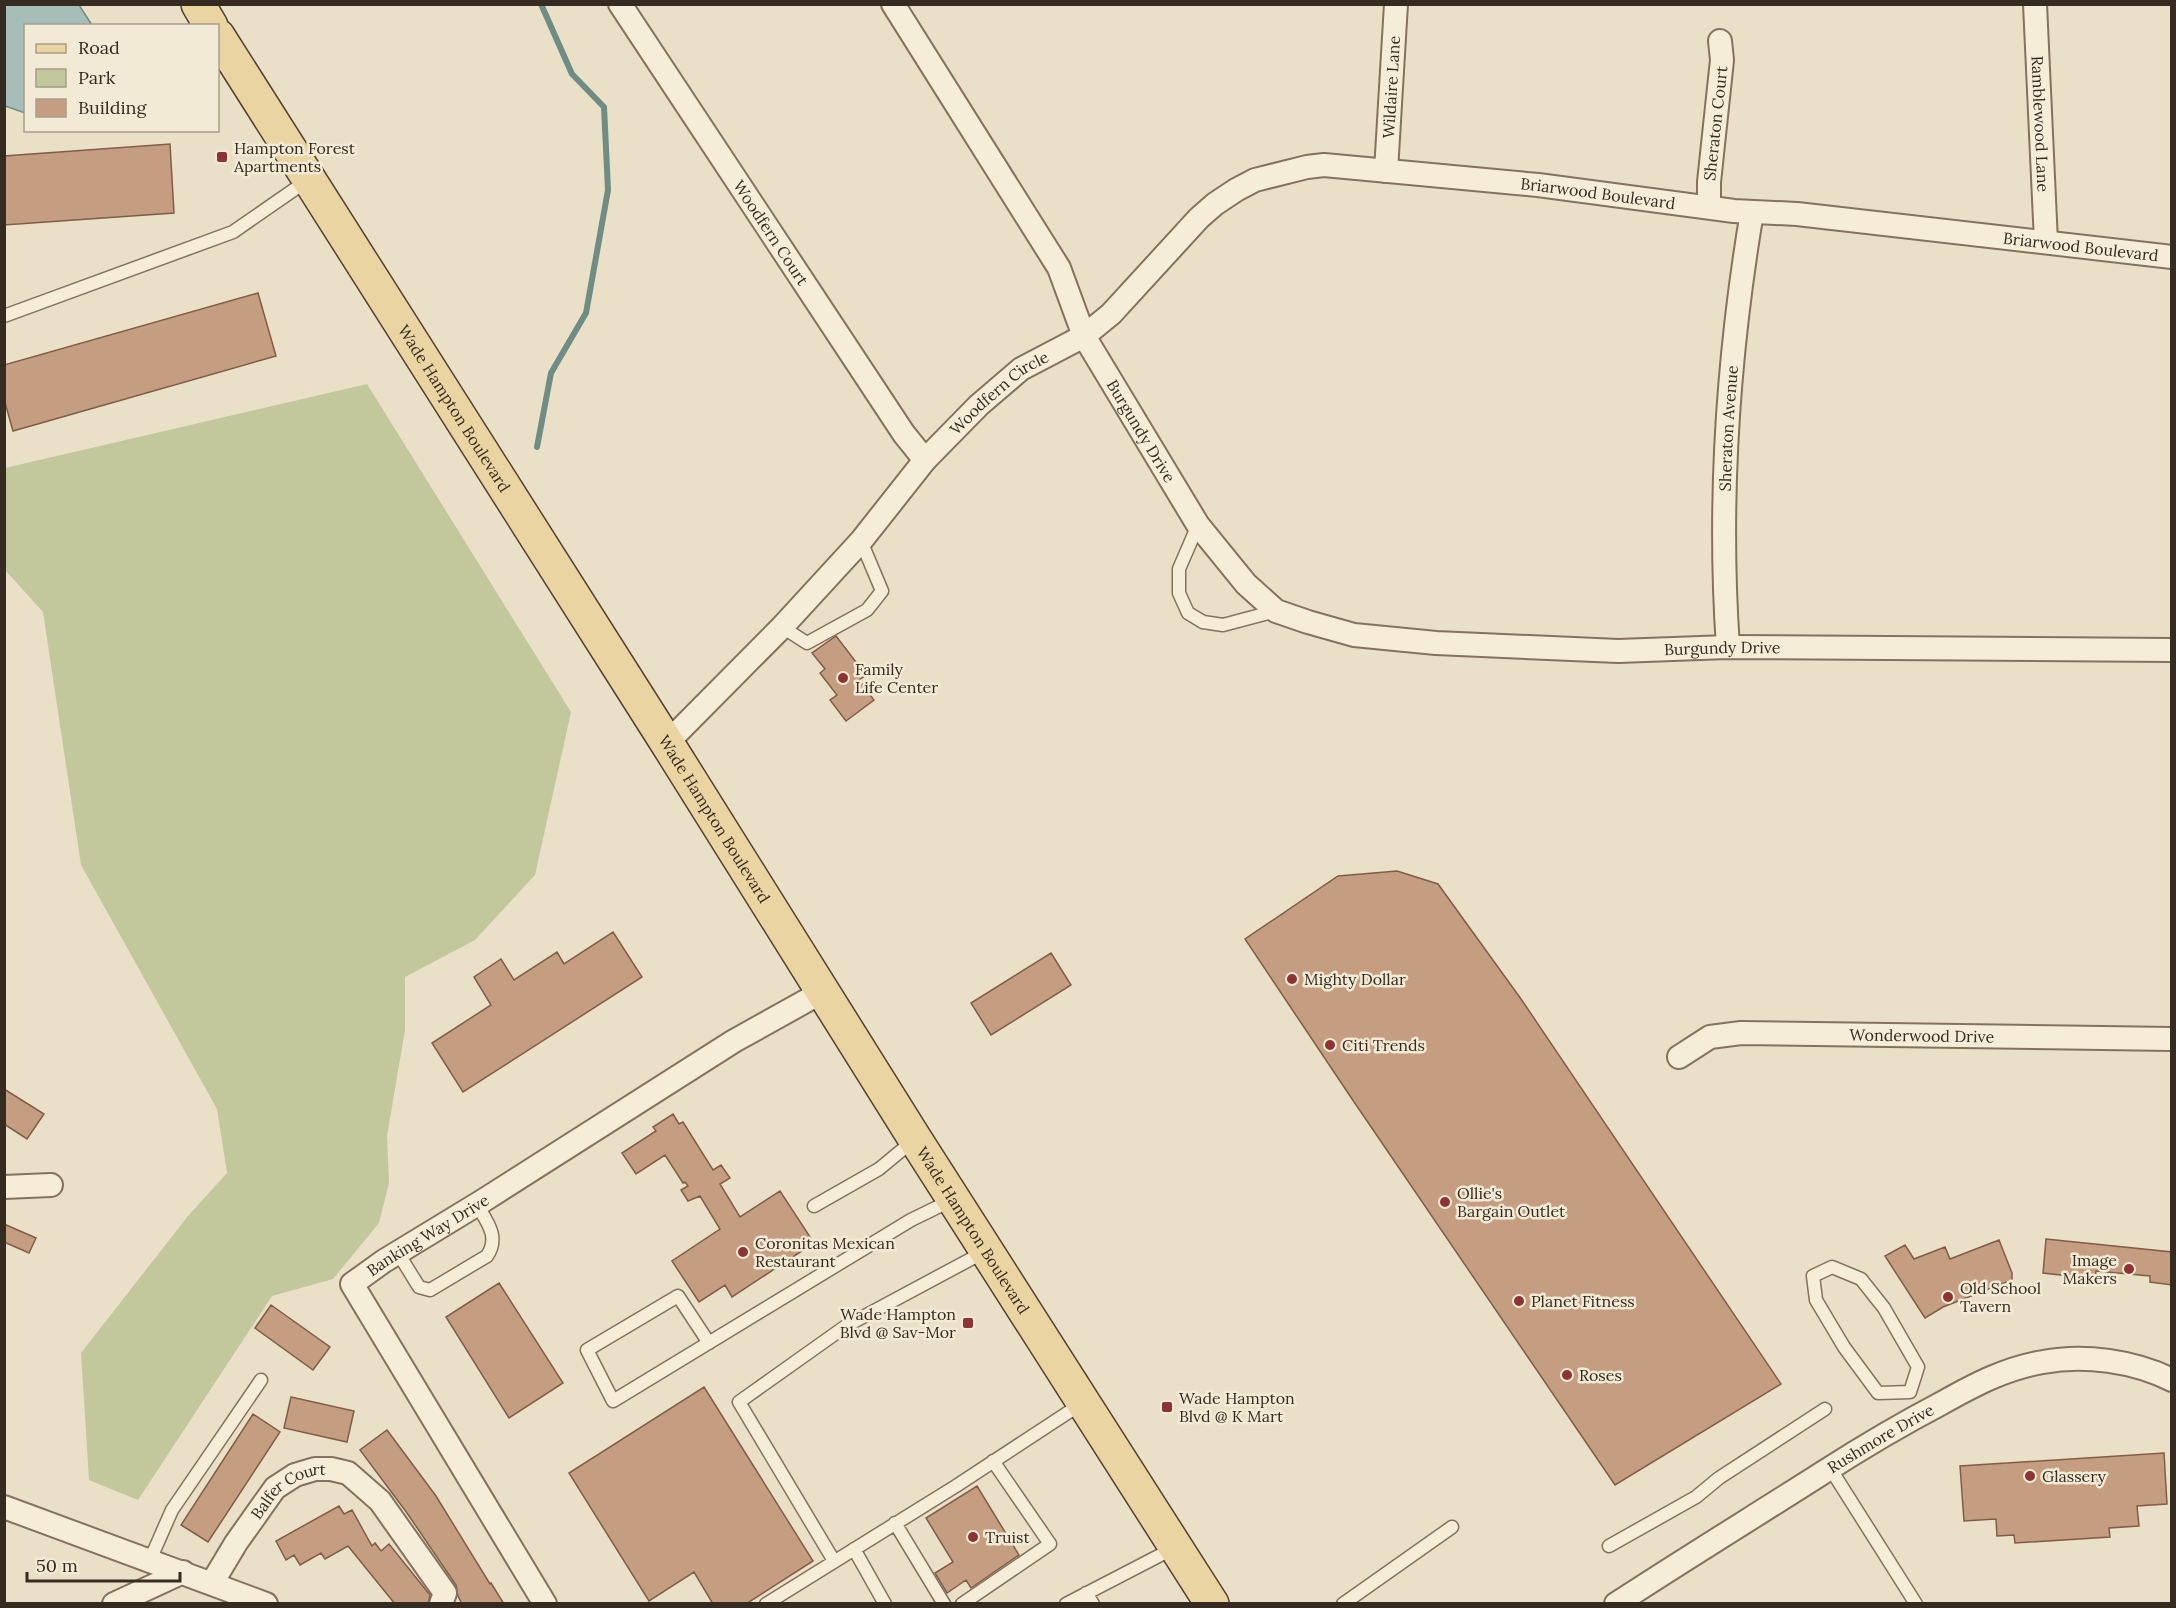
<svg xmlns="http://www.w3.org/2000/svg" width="2176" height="1608" viewBox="0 0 2176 1608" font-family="Lora,serif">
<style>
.green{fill:#c2c89b}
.water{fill:#a7beb8;stroke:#6f8c85;stroke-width:1.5}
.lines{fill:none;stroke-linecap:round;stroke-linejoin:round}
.stream{stroke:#6f8c85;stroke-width:6}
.building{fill:#c59d80;stroke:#815d46;stroke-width:1.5}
.lane-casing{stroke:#84725e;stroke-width:15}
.street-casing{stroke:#84725e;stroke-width:26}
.primary-casing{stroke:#524131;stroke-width:36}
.lane{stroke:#f6edd9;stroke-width:12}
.street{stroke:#f6edd9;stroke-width:22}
.primary{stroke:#ead4a2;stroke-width:33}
.poi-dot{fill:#8e3333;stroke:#f2ead5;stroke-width:2}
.labels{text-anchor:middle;stroke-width:5;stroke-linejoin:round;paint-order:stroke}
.street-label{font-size:16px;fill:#362b20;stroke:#f2ead5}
.poi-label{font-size:16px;fill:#362b20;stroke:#f2ead5;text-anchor:start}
</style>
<rect width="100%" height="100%" fill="#eae0c7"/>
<path class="green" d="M367,384L571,712L535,875L475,940L405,977V1030L387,1136L389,1183L379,1223L333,1279L272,1296L138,1500L89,1480L81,1353L188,1216L227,1173L217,1109L81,865L43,612L5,570V468Z"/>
<path class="water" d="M4,5H79L92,25L26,26L25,113L5,106Z"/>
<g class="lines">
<path class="stream" d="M537,447L551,373L586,313L608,190L604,107L572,74L541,4"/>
</g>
<path class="building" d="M170,144L174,213L4,225V156Z
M258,293L276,356L13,431L4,399V365Z
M836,636L866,675L859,680L874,700L846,721L830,700L837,695L820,673L825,669L812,653Z
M1397,871L1438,884L1521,999L1781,1384L1615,1485L1350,1096L1245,939L1338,876Z
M613,932L642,977L463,1092L432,1043L491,1005L474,977L501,959L514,980L557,952L564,964Z
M1051,953L1071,985L991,1035L971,1003Z
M4,1089L44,1114L27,1139L4,1124Z
M673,1114L679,1124L683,1122L713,1170L721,1165L730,1178L720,1184L740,1217L780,1191L814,1243L732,1297L725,1285L699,1302L672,1261L720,1229L700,1196L688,1201L681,1190L688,1186L685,1182L683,1183L665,1155L636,1174L622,1153L656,1131L653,1127Z
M4,1224L36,1238L29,1253L4,1242Z
M2046,1239L2172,1252V1285L2150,1282V1276L2096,1271L2095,1279L2043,1273Z
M1999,1240L2012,1273V1280L1943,1307L1925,1318L1885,1256L1905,1245L1914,1259L1945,1247L1950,1259Z
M499,1283L563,1383L509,1418L446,1317Z
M271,1305L330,1347L313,1370L255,1328Z
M704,1387L813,1561L746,1604H713L694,1572L649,1601L569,1473Z
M291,1397L354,1411L347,1442L284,1428Z
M253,1414L280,1432L208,1542L181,1525Z
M387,1430L436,1496L490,1584L491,1583L504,1604H462L458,1596L456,1585L407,1513L360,1450Z
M2164,1453L2167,1504L2137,1506L2139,1526L2109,1528L2110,1537L2015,1543L2014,1535L1997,1536L1996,1519L1964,1521L1960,1466Z
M977,1486L1019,1555L971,1588L966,1580L947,1593L935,1573L953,1562L926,1518Z
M339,1506L344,1514L352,1510L372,1546L375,1543L381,1551L389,1544L430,1595L428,1604H395L348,1546L325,1559L321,1553L300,1565L294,1555L286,1560L276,1541Z"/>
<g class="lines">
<defs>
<path id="lane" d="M4,316L233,232L308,180
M1198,525L1179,569V593L1188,613L1203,622L1223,625L1276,611
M782,627L807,643L867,610L882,591L861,541
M814,1206L879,1169L914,1140
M398,1253L419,1287L430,1290L487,1256C500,1237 487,1222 477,1205
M1832,1267L1861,1279L1884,1308L1918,1367L1910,1392L1878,1393L1844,1347L1816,1300L1813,1276Z
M709,1343L678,1296L587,1350L613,1401L911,1220L952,1200
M1830,1468L1916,1604
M895,1523L944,1604
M1609,1546L1696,1497L1719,1478L1825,1409
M854,1549L885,1604
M150,1560L172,1510L261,1380
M834,1561L739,1402L846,1326L984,1252
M1086,1593L1093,1604
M766,1604L956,1486L1081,1404
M962,1604L1050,1544L993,1461
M1066,1604L1174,1548
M1343,1604L1452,1527"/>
<g id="street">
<path id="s1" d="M620,4L904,434L925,460"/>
<path id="s2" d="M893,4L1059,268L1084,336L1198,525L1246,584L1276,611L1308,622L1354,635L1436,643L1618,651L1728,647L2172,650"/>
<path id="s3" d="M2035,4L2046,242"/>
<path id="s4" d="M1386,171L1396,4"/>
<path id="s5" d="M1709,207V182L1722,60L1720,41"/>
<path id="s6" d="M1728,647C1718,503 1728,355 1752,212"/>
<path id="s7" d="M667,743L782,627L861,541L925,460L979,405L1021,369L1084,336L1111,314L1199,218L1215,204L1236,190L1255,180L1307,167L1324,165L1538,185L1734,211L1797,214L2172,257"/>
<path id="s8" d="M1679,1057L1710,1037L1741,1033L2172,1039"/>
<path d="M4,1187L51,1185"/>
<path d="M4,1507L266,1604"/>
<path id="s9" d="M212,1583L236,1543L275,1488L295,1475L315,1469H331L348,1473L380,1501L445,1593L441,1604"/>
<path d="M114,1604L183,1572"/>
<path id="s10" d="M545,1604L352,1284L384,1261L481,1202L734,1041L822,992"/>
<path id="s11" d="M1616,1604C1685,1559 1755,1516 1824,1472C1863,1447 1902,1424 1942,1403C1974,1385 2006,1368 2043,1362C2084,1354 2134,1361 2172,1380"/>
</g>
<g id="primary">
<path d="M198,4L211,26"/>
<path id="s12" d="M218,36L667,743L915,1139L1212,1604"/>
</g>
</defs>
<use href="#lane" class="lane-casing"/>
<use href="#street" class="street-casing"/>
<use href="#primary" class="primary-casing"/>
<use href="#lane" class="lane"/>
<use href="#street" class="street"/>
<use href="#primary" class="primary"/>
</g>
<g class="poi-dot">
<rect x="216" y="151" width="12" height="12" rx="3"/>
<circle cx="843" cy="678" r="6"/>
<circle cx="1292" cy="979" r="6"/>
<circle cx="1330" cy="1045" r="6"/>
<circle cx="1445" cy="1202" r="6"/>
<circle cx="743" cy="1252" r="6"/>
<circle cx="2129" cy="1269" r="6"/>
<circle cx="1948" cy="1297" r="6"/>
<circle cx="1519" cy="1301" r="6"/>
<rect x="962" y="1317" width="12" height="12" rx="3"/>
<circle cx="1567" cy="1375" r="6"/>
<rect x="1161" y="1401" width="12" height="12" rx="3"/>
<circle cx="2030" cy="1476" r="6"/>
<circle cx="973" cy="1537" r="6"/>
</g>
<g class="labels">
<g class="street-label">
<text dy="6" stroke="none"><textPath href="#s4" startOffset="84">Wildaire Lane</textPath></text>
<text dy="6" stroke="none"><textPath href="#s3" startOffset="120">Ramblewood Lane</textPath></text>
<text dy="6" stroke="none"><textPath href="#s5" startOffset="84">Sheraton Court</textPath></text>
<text dy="6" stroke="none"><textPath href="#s7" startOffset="1166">Briarwood Boulevard</textPath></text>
<text dy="6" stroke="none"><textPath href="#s1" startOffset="274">Woodfern Court</textPath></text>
<text dy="6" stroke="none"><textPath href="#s7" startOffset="1652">Briarwood Boulevard</textPath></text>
<text dy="6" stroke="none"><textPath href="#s7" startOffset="484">Woodfern Circle</textPath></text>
<text dy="6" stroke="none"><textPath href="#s12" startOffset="441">Wade Hampton Boulevard</textPath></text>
<text dy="6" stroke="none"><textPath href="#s6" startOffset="219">Sheraton Avenue</textPath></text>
<text dy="6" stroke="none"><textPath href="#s2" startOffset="495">Burgundy Drive</textPath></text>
<text dy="6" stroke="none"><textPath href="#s2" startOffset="1172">Burgundy Drive</textPath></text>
<text dy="6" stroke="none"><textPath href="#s12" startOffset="927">Wade Hampton Boulevard</textPath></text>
<text dy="6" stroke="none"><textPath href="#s8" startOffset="249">Wonderwood Drive</textPath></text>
<text dy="6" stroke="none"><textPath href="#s12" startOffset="1413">Wade Hampton Boulevard</textPath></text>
<text dy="6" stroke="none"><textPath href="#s10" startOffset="464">Banking Way Drive</textPath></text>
<text dy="6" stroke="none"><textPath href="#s11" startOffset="312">Rushmore Drive</textPath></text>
<text dy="6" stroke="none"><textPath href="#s9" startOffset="124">Balfer Court</textPath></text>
</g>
<g class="poi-label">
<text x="234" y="154">Hampton Forest<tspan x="234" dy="18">Apartments</tspan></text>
<text x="855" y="675">Family<tspan x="855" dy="18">Life Center</tspan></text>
<text x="1304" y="985">Mighty Dollar</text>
<text x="1342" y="1051">Citi Trends</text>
<text x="1457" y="1199">Ollie's<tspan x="1457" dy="18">Bargain Outlet</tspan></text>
<text x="755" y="1249">Coronitas Mexican<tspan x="755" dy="18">Restaurant</tspan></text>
<text x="2117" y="1266" text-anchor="end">Image<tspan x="2117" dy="18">Makers</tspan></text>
<text x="1960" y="1294">Old School<tspan x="1960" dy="18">Tavern</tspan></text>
<text x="1531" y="1307">Planet Fitness</text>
<text x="956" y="1320" text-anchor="end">Wade Hampton<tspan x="956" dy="18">Blvd @ Sav-Mor</tspan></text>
<text x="1579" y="1381">Roses</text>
<text x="1179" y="1404">Wade Hampton<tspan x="1179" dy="18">Blvd @ K Mart</tspan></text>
<text x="2042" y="1482">Glassery</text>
<text x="985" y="1543">Truist</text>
</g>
</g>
<rect width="2176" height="1608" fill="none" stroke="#362b20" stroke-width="12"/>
<rect x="24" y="24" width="195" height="108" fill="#f2ead5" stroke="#a79e8d" stroke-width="1.5"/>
<rect x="36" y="44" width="30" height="9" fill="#ead4a2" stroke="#a79e8d" stroke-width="1.5"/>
<text x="78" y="54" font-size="18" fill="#362b20">Road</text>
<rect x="36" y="69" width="30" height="18" fill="#c2c89b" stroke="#a79e8d" stroke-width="1.5"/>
<text x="78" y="84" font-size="18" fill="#362b20">Park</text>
<rect x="36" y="99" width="30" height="18" fill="#c59d80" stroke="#a79e8d" stroke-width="1.5"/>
<text x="78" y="114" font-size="18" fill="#362b20">Building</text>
<path d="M27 1572v9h153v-9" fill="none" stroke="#362b20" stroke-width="3"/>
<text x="36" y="1572" font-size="18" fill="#362b20" stroke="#f2ead5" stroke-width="4.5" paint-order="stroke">50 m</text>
</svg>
